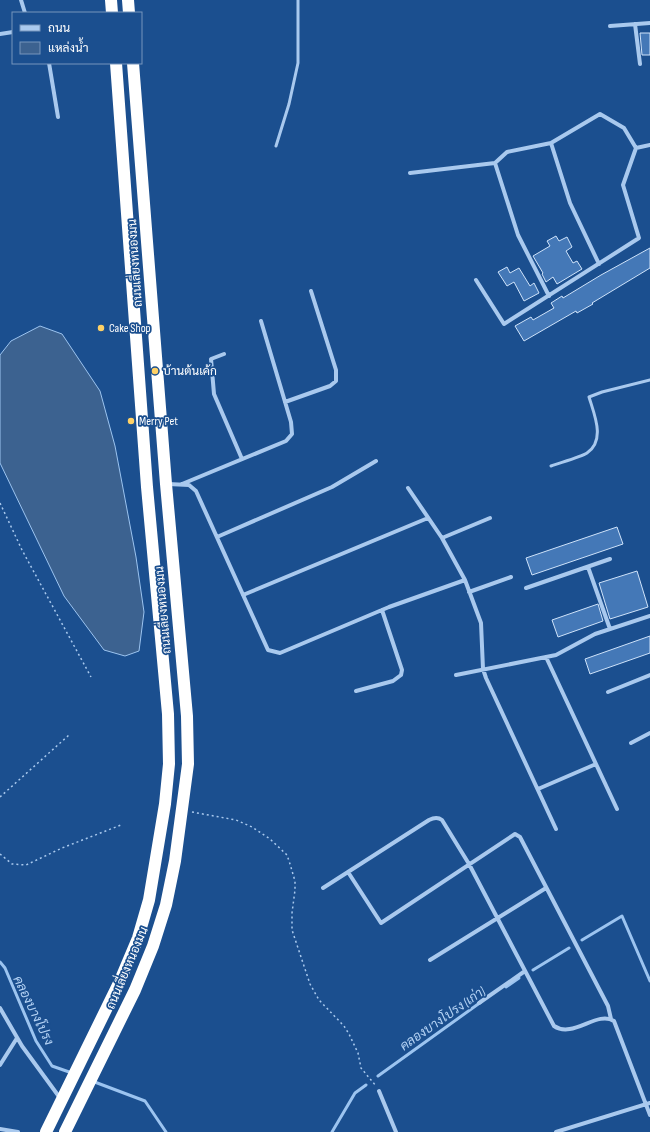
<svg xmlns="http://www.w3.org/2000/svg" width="650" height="1132" viewBox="0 0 650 1132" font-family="'Sofia Sans Condensed',Sarabun,sans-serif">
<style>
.water{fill:#3c6290;stroke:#9cc4f0}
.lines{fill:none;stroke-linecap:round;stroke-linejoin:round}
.stream{stroke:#9cc4f0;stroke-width:3}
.building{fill:#4478b7;stroke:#cfe3fa}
.path{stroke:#a9c9ee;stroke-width:1.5;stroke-dasharray:2 3;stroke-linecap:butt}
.lane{stroke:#a9c9ee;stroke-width:3}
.street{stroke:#a9c9ee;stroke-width:4}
.highway{stroke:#fff;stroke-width:12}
.poi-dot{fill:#ffd166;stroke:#1b4f8f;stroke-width:1.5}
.labels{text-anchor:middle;stroke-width:3.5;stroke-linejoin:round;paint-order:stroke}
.street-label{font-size:12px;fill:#fff;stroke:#1b4f8f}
.poi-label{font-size:12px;fill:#fff;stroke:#1b4f8f;text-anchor:start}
.water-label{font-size:13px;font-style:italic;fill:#b5d3f5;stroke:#1b4f8f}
</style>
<rect width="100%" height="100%" fill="#1b4f8f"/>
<path class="water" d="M40,326L62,334L100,391L115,446L136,557L144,612L139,651L125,656L104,650L64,596L0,463V355L11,341Z"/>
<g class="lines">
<path class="stream" d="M582,940L622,916L650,981
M0,962L5,968L36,1041L52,1066L72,1073
M533,970L569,948
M506,987L519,978
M378,1076L481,1002
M92,1081L145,1101L166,1132
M332,1132L355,1093L366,1085"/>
</g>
<path class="building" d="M640,33H650V55H642Z
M556,236L559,241L567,237L572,247L566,251L573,263L577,261L582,269L557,284L553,277L546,282L542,274L543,273L533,256L550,246L547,241Z
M650,248V268L592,303L593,304L577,313L576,311L524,341L515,326L531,317L533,320L554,308L551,303L562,296L563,298L601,275Z
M507,267L510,273L519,268L530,286L534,283L539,293L524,301L514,282L507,286L498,272Z
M617,527L623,544L532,575L526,558Z
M637,571L648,607L610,619L599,583Z
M598,604L603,621L558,637L552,620Z
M650,636V653L590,674L585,659Z"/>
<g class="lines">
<path class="path" d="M0,503L22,550L91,677
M0,797L69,735
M192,812L236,820L252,827L270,839L287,855L290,864L295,881V890L292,913V930L310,984L319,1000L344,1026L349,1034L358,1053L361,1068L376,1086
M0,854L12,864L26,865L62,848L121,825"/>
<path class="lane" d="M276,146L289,104L298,63V0
M551,466C559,463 581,457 587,453C606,440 594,414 589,397L602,392L650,380"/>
<path class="street" d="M21,0L25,13
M635,24L640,64
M610,26L650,23
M0,34L13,32
M49,63L58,117
M551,143L570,203L599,264
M495,163L518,235L549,296
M410,173L495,163L507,152L551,143L600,114L624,128L636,148L650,145
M476,280L504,324L639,238L623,185L636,148
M224,354L211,359L214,394L242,459
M285,402L330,386L336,381V370L311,291
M168,484L189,485L196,491L268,650L280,653L389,607L465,580
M182,484L286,441L292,434L291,422L261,321
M408,488L442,538L465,580L481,623L483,669L486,678L556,829
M217,537L332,487L376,461
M442,538L490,518
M588,567L610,629
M526,588L610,559
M469,592L511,577
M243,595L428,518
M546,657L617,809
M456,675L556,655L595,634L650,616
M356,691L393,681L401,675L402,670L382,610
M608,692L650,675
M631,743L650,733
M538,789L596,764
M348,872L381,923L515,834L520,837L608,1006L611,1019
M323,888L429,820C433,818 438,817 442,820L469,864L554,1026C573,1039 597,1010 614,1021L650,1115
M430,960L546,888
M479,1003L525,971
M0,1008L22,1046L60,1098
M0,1065L17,1038
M379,1091L396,1132
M0,1129L18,1132
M556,1132L650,1103"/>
<path class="highway" d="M111,0L112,13
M128,0L129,13
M46,1132L119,983L138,938L149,900L165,804L169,764L168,714L147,487L116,63
M65,1132L135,990L153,946L166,905L175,861L188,764L187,716L166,484L133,63"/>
</g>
<g class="poi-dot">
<circle cx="101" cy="328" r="4"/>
<circle cx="155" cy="371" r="4"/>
<circle cx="131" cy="421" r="4"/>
</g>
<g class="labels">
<g class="street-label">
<text transform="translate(135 263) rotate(-94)" y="4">ถนนเลี่ยงหนองมน</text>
<text transform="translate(163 610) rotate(-95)" y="4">ถนนเลี่ยงหนองมน</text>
<text transform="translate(127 968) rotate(-67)" y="4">ถนนเลี่ยงหนองมน</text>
</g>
<g class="poi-label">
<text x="109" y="332">Cake Shop</text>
<text x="163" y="375">บ้านต้นเค้ก</text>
<text x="139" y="425">Merry Pet</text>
</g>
<g class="water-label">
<text transform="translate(34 1010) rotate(64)" y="5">คลองบางโปรง</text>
<text transform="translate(442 1018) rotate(-35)" y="5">คลองบางโปรง (เก่า)</text>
</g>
</g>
<rect x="12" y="12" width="130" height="52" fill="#1b4f8f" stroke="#7695bc"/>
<rect x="20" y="25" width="20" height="6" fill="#a9c9ee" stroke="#7695bc"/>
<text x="48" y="32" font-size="12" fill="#ffffff">ถนน</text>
<rect x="20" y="42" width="20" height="12" fill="#3c6290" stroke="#7695bc"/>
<text x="48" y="52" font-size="12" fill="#ffffff">แหล่งน้ำ</text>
</svg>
